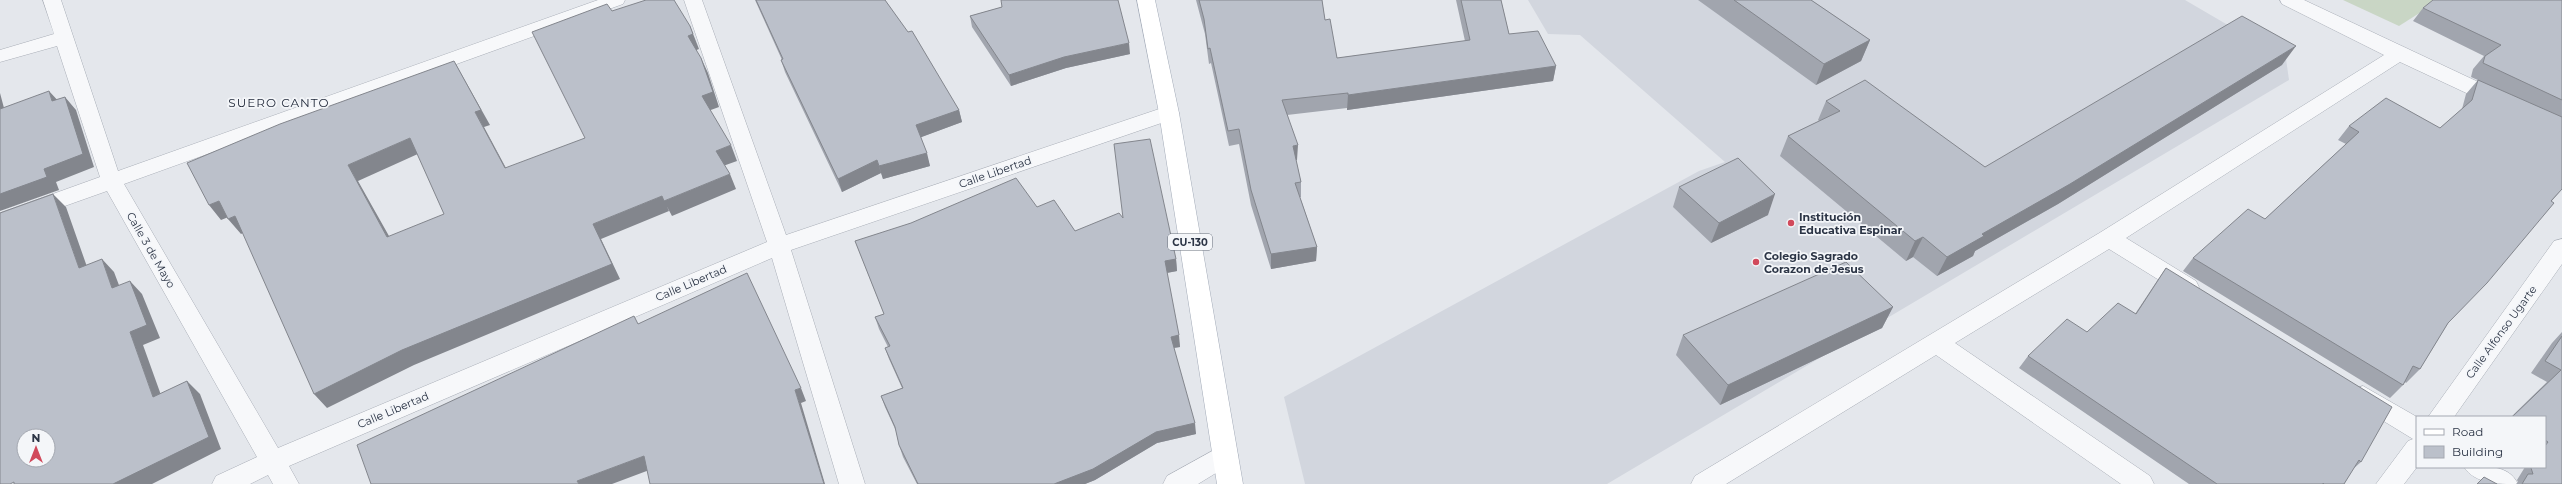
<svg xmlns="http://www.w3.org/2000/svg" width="2562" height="484" viewBox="0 0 2562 484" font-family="Montserrat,sans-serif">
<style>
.built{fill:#d2d6de}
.green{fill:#c9d6c5}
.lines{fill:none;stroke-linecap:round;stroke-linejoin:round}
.minor-casing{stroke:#a9aeb7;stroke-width:1}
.major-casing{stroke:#a3abb8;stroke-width:1}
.minor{fill:#f7f8fa;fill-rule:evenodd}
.major{fill:#fff;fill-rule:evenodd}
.wall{fill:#a1a5ae}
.shaded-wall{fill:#83868d}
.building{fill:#bbc0ca;stroke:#83868d;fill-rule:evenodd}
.poi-dot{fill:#d1495b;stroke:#f4f6f9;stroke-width:1.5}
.labels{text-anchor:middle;stroke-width:3.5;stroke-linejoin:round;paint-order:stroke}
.shield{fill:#f4f6f9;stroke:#676e7b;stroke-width:1}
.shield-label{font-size:10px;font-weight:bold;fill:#2b3445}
.street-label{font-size:11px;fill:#2b3445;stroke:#f4f6f9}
.poi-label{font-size:11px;font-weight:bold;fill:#2b3445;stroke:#f4f6f9;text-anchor:start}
.neighbourhood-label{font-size:12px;letter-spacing:1px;fill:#1d2536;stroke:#f4f6f9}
</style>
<rect width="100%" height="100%" fill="#e4e7ec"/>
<path class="built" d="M1528,0H2185L2286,59L2289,80L1607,484H1305L1284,397L1699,171L1725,162L1580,35L1548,34Z"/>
<path class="green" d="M2343,0H2440L2399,26Z"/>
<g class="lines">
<defs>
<path id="minor" d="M43,0H61L118,171L598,0H625L623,4L124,184L278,448L767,242L684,0H702L786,235L1162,108L1169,106L1176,108L1179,113L1176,118L791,250L865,484H839L772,258L289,466L299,484H273L268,475L250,484H212L216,476L257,457L107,191L0,229V213L100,177L57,46L0,62V50L54,34Z
M2280,0H2304L2506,95L2509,100L2506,105L2499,107L2492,105L2400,62L2126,238L2196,281L2199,287L2196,293L2188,296L2180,293L2109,249L1955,343L2150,476L2154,484H2121L1936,355L1726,484H1691L1695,476L2101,232L2384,55L2282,4Z
M2562,239V264L2454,417H2428L2554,241Z
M2363,386L2417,417V467L2404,484H2376L2408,441L2413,439L2354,403L2351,396L2354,389Z
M1225,444L1234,448L1238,455L1234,462L1198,484H1163L1167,476Z
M2464,467C2484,467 2508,463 2518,484C2498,484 2475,484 2464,467Z"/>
<path id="major" d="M1137,0H1155L1179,113L1243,484H1217L1159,113Z"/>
</defs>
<use href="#minor" class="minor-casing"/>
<use href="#major" class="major-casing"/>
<use href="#minor" class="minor"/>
<use href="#major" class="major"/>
</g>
<path class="wall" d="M755,0H885L959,110L962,122L921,137L930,166L883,179L881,173L842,192L785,72L781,60H782Z
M1196,0H1322L1325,20L1337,58L1465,41L1456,0H1501L1509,34L1556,66L1553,81L1347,110V108L1287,115L1297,160H1296L1301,182V197H1300L1317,247L1316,261L1271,269L1251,205L1239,144L1229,146L1211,63L1209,64L1205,34Z
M1698,0H1811L1870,40L1861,61L1816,85Z
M2562,0V189L2448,323L2420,369L2406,383L2405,382L2403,385L2390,398L2183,271L2193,258L2265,219L2346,144L2338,140L2349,126L2440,128L2462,109L2466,94L2478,80L2489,85L2471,77L2473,69L2484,56L2413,21L2423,8Z
M1002,7L1130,54L1066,68L1011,86L972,27L970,16Z
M2282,65L2058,204L1975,251L1973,256L1937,276L1913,257L1906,261L1780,156L1788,136L1819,121L1818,120L1826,101L1985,167Z
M1679,187L1768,215L1711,243L1673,207Z
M1037,207L1075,231L1123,218L1176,259L1177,271L1167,273L1180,347L1174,348L1196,434L1157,443L1095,480L1085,484H917L903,457L899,445L896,431L885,407L881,396L902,388L889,359L885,348L888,347L879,329L875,317L884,314L855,241Z
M2166,268L2361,462L2353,469L2344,484H2189L2019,368L2028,356L2135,314L2157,281Z
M1893,307L1882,328L1720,405L1676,355L1683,335Z
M2562,332V484H2516L2518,482L2517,480L2525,467H2545V417H2511L2547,382L2531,373L2552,343Z"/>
<path class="shaded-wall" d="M690,26L699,49L694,51L688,36Z
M1870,40L1861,61L1816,85L1824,64Z
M1129,43L1130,54L1066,68L1011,86L1009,75L1064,57Z
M2296,46L2282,65L2058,204L1975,251L1973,256L1937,276L1947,257L1982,234Z
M701,58L708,73L719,107L708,111L702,96Z
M454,61L490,125L484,127L514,183L505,168L475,112Z
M1556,66L1553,81L1347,110L1348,95Z
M49,91L61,104L52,101Z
M0,93L8,123L0,115Z
M65,97L76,110L94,167L56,182L59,190L0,211V194L44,169Z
M959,110L962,122L919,138L916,125Z
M410,138L420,153L358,181L398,252L387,237L348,165Z
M731,145L737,161L723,166L716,151Z
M1298,145L1297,160L1292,161L1293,146Z
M927,153L930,166L883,179L879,166Z
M877,160L881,173L842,192L838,179Z
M730,174L736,189L672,216L664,201Z
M53,194L66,207L92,281L79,268Z
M1775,194L1768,215L1711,243L1719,223Z
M662,196L669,211L601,239L620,279L414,365L327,408L314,394L593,224Z
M219,201L231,216L221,220L209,205Z
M235,216L247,231L241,234L228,219Z
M1923,237L1913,257L1906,261L1915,241Z
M1317,247L1316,261L1271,269V254Z
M102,259L114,272L125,301L112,288Z
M1176,259L1177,271L1166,273L1165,261Z
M130,281L142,294L160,338L143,345L166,409L153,397L130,332Z
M1893,307L1882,328L1720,405L1728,385Z
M1179,335L1180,347L1172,348L1171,337Z
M187,381L200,394L221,449L152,484H113Z
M801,388L806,401L801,403L825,484H824L795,390Z
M1195,423L1196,434L1157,443L1095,480L1085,484H1054L1156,432Z
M644,456L652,469L612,484H579L577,481Z"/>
<path class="building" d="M646,0H674L690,26L693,34L688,36L701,58L713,92L702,96L731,145L716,151L730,174L664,201L662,196L593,224L612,264L402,350L314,394L235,216L228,219L219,201L209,205L187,163L280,124L454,61L481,110L475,112L505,168L585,138L532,32L607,4L612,11ZM410,138L444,214L387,237L348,165Z
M756,0H885L908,32L912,31L959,110L916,125L927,153L879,166L877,160L838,179L781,60L783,59Z
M1001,0H1118L1129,43L1064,57L1009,75L970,16L1002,7Z
M1199,0H1322L1325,20L1330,19L1337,58L1470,40L1461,0H1501L1509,34L1538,31L1556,66L1348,95V93L1282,100L1298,145L1293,146L1301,182L1295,183L1317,247L1271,254L1251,190L1239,129L1228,131L1210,48L1208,49L1204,19Z
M1734,0H1811L1870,40L1824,64Z
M2433,0H2562V100L2483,63L2485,56L2501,45L2423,8Z
M2242,16L2296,46L2070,184L1982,234L1984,236L1947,257L1923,237L1915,241L1788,136L1840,111L1826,101L1865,80L1985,167Z
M2478,80L2562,117V189L2551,201L2554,203L2487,283L2448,323L2420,369L2413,366L2403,385L2193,258L2248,209L2265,219L2359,132L2349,126L2386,98L2440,128L2472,100Z
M49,91L52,101L65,97L83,154L44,169L47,177L0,194V109Z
M1150,139L1176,259L1165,261L1179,335L1171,337L1195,423L1156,432L1093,469L1054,484H918L899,445L895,427L881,396L903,388L885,348L890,346L875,317L884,314L855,241L911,223L1016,178L1037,207L1054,200L1075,231L1119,213L1123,218L1114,144Z
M1738,158L1775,194L1719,223L1679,187Z
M53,194L79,268L102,259L112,288L130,281L147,325L130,332L153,397L187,381L209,437L113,484H14V482L10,484H0V213ZM24,436H48V460H24Z
M1846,262L1893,307L1728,385L1683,335Z
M2166,268L2392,407L2361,462L2359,460L2344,484H2324L2323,483V484H2217L2028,356L2067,319L2087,332L2118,303L2136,314Z
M747,273L801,388L795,390L824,484H650L644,456L577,481L579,484H371L357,445L634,316L638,324Z
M2562,336V484H2522L2528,474H2533L2531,468L2532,467H2545V446L2548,442L2545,440V417H2512L2561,370L2545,361Z
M2484,477L2497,484H2477Z"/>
<g class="poi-dot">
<circle cx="1791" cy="223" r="4"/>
<circle cx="1756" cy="262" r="4"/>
</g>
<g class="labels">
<rect class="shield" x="1168" y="234" width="44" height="16" rx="3"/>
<g class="shield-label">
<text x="1190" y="246">CU-130</text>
</g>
<g class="street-label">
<text transform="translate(995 172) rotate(-19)" y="4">Calle Libertad</text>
<text transform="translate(151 250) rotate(60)" y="4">Calle 3 de Mayo</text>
<text transform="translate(691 283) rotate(-23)" y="4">Calle Libertad</text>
<text transform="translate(2501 332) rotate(-54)" y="4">Calle Alfonso Ugarte</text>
<text transform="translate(393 410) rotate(-23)" y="4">Calle Libertad</text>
</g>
<g class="poi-label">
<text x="1799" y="221">Institución<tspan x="1799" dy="13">Educativa Espinar</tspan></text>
<text x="1764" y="260">Colegio Sagrado<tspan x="1764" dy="13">Corazon de Jesus</tspan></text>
</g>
<g class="neighbourhood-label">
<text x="279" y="107">SUERO CANTO</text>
</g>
</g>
<rect x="2416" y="416" width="130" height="52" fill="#f4f6f9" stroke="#a4a8b1"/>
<rect x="2424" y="429" width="20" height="6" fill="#ffffff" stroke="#a4a8b1"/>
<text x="2452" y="436" font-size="12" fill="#2b3445">Road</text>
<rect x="2424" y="446" width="20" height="12" fill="#bbc0ca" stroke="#a4a8b1"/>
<text x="2452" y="456" font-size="12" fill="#2b3445">Building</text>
<g transform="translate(36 448)"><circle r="19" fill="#f4f6f9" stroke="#a4a8b1"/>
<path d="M0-3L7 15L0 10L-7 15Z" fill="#d1495b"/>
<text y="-6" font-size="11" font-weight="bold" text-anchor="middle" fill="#2b3445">N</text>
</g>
</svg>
